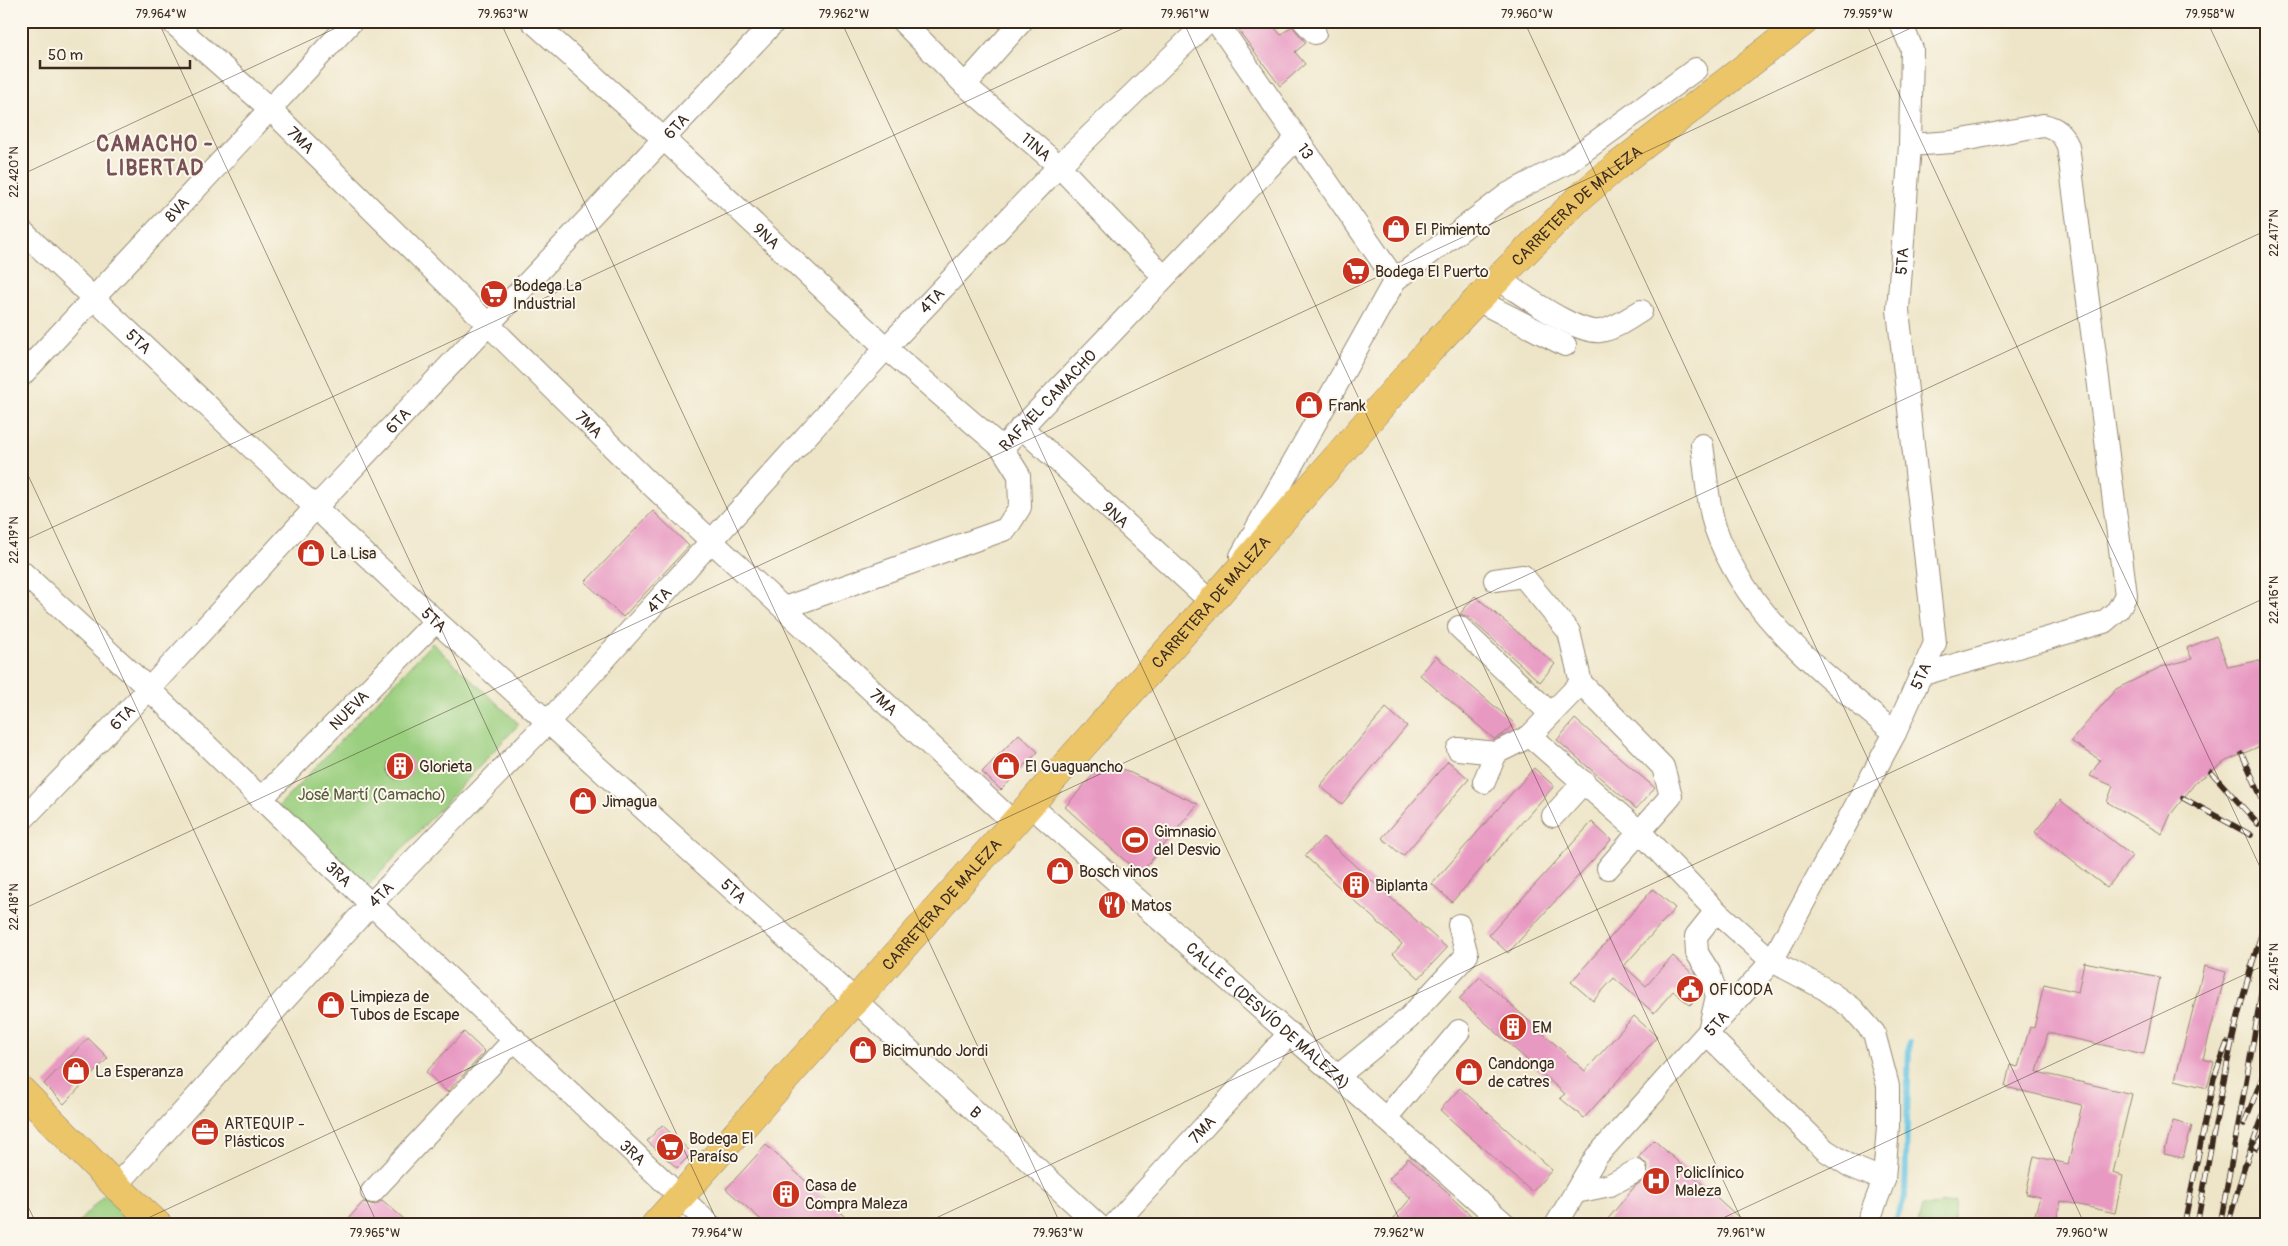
<svg xmlns="http://www.w3.org/2000/svg" width="2288" height="1246" viewBox="0 0 2288 1246" font-family="Pangolin,sans-serif">
<style>
.green{fill:#9bcf80;stroke:#6b7c4f}
.lines{fill:none;stroke-linecap:round;stroke-linejoin:round}
.stream{stroke:#64c3e2;stroke-width:6}
.building{fill:#e899c2}
.minor-casing{stroke:#948873;stroke-width:24}
.major-casing{stroke:#948873;stroke-width:29}
.minor{stroke:#fff;stroke-width:22}
.major{stroke:#edc569;stroke-width:28}
.rail-casing{stroke:#3b2a1e;stroke-width:5.5}
.rail{stroke:#fbf7ec;stroke-width:4;stroke-dasharray:11;stroke-linecap:butt}
.ticks{fill:none;stroke:#3b2a1e;stroke-width:1;stroke-opacity:0.45}
.labels{text-anchor:middle;stroke-width:4;stroke-linejoin:round;paint-order:stroke}
.street-label{font-size:16px;fill:#3b2a1e;stroke:#fbf7ec}
.poi-label{font-size:16px;fill:#3b2a1e;stroke:#fbf7ec;text-anchor:start}
.park-label{font-size:16px;fill:#585c3b;stroke:#fbf7ec}
.district-label{font-size:21px;font-weight:bold;letter-spacing:1px;fill:#785157;stroke:#fbf7ec}
.neatline{fill:none;stroke:#3b2a1e;stroke-width:2}
.ticks-label{font-size:12px;text-anchor:middle;fill:#3b2a1e}
</style>
<rect width="100%" height="100%" fill="#fbf7ec"/>
<filter id="ink" filterUnits="userSpaceOnUse"><feTurbulence type="fractalNoise" baseFrequency=".02" numOctaves="2"/><feDisplacementMap in="SourceGraphic" scale="10" xChannelSelector="R" yChannelSelector="G"/><feConvolveMatrix kernelMatrix="1 2 1 2 8 2 1 2 1" color-interpolation-filters="sRGB"/></filter>
<filter id="wash" filterUnits="userSpaceOnUse"><feTurbulence type="fractalNoise" baseFrequency=".0096" numOctaves="4" result="noise"/><feDisplacementMap in="SourceGraphic" scale="20" xChannelSelector="R" yChannelSelector="G"/><feGaussianBlur stdDeviation="1.12" result="paint"/><feColorMatrix in="noise" values="0 0 0 0 0 0 0 0 0 0 0 0 0 0 0 0 0 1.4 0 .05"/><feComposite in="paint" operator="in"/></filter>
<g filter="url(#wash)">
<rect width="100%" height="100%" fill="#eee5c8"/>
<path class="green" d="M432,643L519,724L366,888L278,807Z
M105,1194L137,1225H76Z
M1956,1202L1954,1225H1918L1922,1206Z"/>
<g class="lines">
<path class="stream" d="M1894,1225L1905,1197L1909,1043"/>
</g>
<g id="blocks">
<path class="building" d="M1251,21H1269L1281,35L1292,26L1306,43L1295,52L1305,64L1280,86L1239,31Z
M653,511L689,546L623,617L585,582Z
M1475,596L1555,664L1540,682L1468,617L1460,614Z
M2216,636L2228,667L2256,661L2267,662V747H2258L2226,761L2196,782L2171,814L2162,834L2107,802L2113,786L2090,776L2100,760L2071,741L2116,689L2161,667L2192,659L2187,648Z
M1436,656L1514,723L1504,734L1494,739L1420,675Z
M1386,708L1407,726L1342,804L1320,786Z
M1575,719L1655,788L1636,809L1557,740Z
M1019,734L1038,752L1001,790L982,772Z
M387 767a13 13 0 1 1 26 0a13 13 0 1 1-26 0Z
M1105,761L1198,804L1140,874L1065,807Z
M1448,761L1469,779L1403,856L1382,838Z
M1534,768L1554,786L1452,902L1432,884Z
M2060,800L2132,856L2107,888L2035,832Z
M1592,822L1611,840L1508,953L1489,935Z
M1323,837L1447,948L1419,978L1393,954L1402,944L1305,856Z
M1653,889L1675,908L1624,966L1646,986L1673,956L1696,977L1702,992L1690,1005L1673,991L1654,1013L1614,978L1593,1001L1571,982Z
M2084,962L2160,977L2144,1054L2048,1033L2037,1072L2132,1094L2113,1173L2123,1176L2115,1213L2061,1201L2055,1225H2032L2040,1197L2026,1194L2034,1156L2068,1164L2082,1105L2005,1087L2010,1065L2018,1067L2030,1027L2034,1028L2044,984L2078,992Z
M2204,966L2226,972L2203,1059L2214,1062L2207,1088L2175,1080Z
M1480,977L1585,1071L1634,1016L1657,1037L1584,1118L1560,1098L1565,1094L1459,999Z
M464,1032L485,1052L447,1092L426,1072Z
M88,1038L108,1058L64,1104L44,1084Z
M1460,1088L1552,1170L1532,1192L1440,1110Z
M2173,1121L2192,1126L2183,1158L2164,1154Z
M662,1125L692,1153L677,1168L647,1141Z
M1654,1140L1747,1225H1603L1635,1186L1647,1178L1648,1165L1638,1158Z
M766,1145L854,1225H767L726,1189Z
M1408,1158L1450,1194L1449,1195L1481,1225H1388L1411,1198L1389,1179Z
M382,1200L411,1225H343L363,1202L375,1205Z"/>
</g>
</g>
<g filter="url(#ink)">
<use href="#blocks" fill-opacity="0" stroke="#948873" stroke-width="1"/>
<g class="lines">
<defs>
<g id="minor">
<path id="s1" d="M171,21L270,109L648,482L1013,822"/>
<path id="s2" d="M532,21L665,140L886,348L1002,448L1019,475L1020,507L1006,529L784,608"/>
<path id="s3" d="M902,21L965,85L1059,166L1164,277"/>
<path id="s4" d="M1216,21L1395,280"/>
<path d="M1304,21L1315,33"/>
<path d="M965,85L1022,21"/>
<path d="M1910,145L1952,142L2043,125C2057,128 2062,133 2068,146L2126,595L2118,610L2104,622L1920,675"/>
<path id="s5" d="M21,230L436,621L855,1000L1098,1225"/>
<path d="M1498,279C1521,293 1575,334 1600,331C1615,329 1629,318 1641,311"/>
<path d="M1477,300L1565,345"/>
<path id="s6" d="M21,376L352,21"/>
<path id="s7" d="M1021,427L1211,602"/>
<path d="M1702,445C1706,470 1707,503 1715,527C1745,616 1826,675 1895,733"/>
<path id="s8" d="M1002,448L1296,139"/>
<path d="M1241,556L1395,280L1508,194L1567,163L1696,69"/>
<path id="s9" d="M21,571L149,689L316,852L710,1225"/>
<path d="M1495,580L1523,576L1569,632L1581,683L1663,767L1671,796L1608,868"/>
<path d="M1459,627L1551,714"/>
<path d="M1530,736L1641,833L1716,911L1772,961L1825,989L1852,1008L1874,1033L1888,1086V1126L1884,1180L1867,1225"/>
<path d="M1458,749L1496,753L1530,736L1581,683"/>
<path d="M1484,782L1496,753"/>
<path id="s10" d="M261,799L436,621"/>
<path id="s11" d="M1029,804L1506,1225"/>
<path d="M1553,816L1584,782"/>
<path id="s12" d="M21,821L149,689L314,509L775,21"/>
<path d="M1716,911L1696,936L1697,953L1709,972L1717,996L1708,1035L1825,1150L1850,1166L1884,1180"/>
<path d="M1338,1076L1408,1019L1467,955L1459,925"/>
<path d="M1386,1118L1459,1031"/>
<path id="s13" d="M116,1186L371,904L547,723L886,348L1059,166L1208,21"/>
<path d="M372,1192L515,1039"/>
<path d="M1576,1192L1610,1185L1636,1171"/>
<path id="s14" d="M1114,1225L1290,1033"/>
<path id="s15" d="M1556,1225L1596,1157L1772,961L1895,733L1935,643L1898,310L1910,145L1912,49L1900,21"/>
</g>
<g id="major">
<path d="M21,1090L116,1186L158,1225"/>
<path id="s16" d="M655,1225L1211,602L1428,352L1477,300L1578,199L1617,166L1805,21"/>
</g>
</defs>
<use href="#minor" class="minor-casing"/>
<use href="#major" class="major-casing"/>
<use href="#minor" class="minor"/>
<use href="#major" class="major"/>
<defs>
<path id="rail" d="M2242,754L2267,810
M2211,772L2258,824
M2183,798L2251,835
M2244,1124L2267,1065
M2256,1148L2267,1131
M2184,1225L2214,1078L2227,1043
M2197,1225C2216,1122 2232,1016 2267,918
M2220,1225L2254,1037L2267,956
M2228,1225L2245,1165L2267,1105"/>
</defs>
<use href="#rail" class="rail-casing"/>
<use href="#rail" class="rail"/>
</g>
</g>
<path class="ticks" d="M158,21L719,1225M500,21L1061,1225M841,21L1402,1225M1183,21L1744,1225M1524,21L2085,1225M1865,21L2267,882M2207,21L2267,150M21,175L351,21M21,460L378,1225M21,542L1139,21M21,910L1926,21M21,1192L37,1225M133,1225L2267,230M921,1225L2267,597M1708,1225L2267,964"/>
<defs>
<symbol id="shop-disc" viewBox="-11 -11 22 22"><circle r="9.5" fill="#c8321e" stroke="#fbf7ec"/><path d="M-5-2.5h2.3a2.7 3.5 0 0 1 5.4 0H5L5.5 6h-11ZM-1.5-2.5h3a1.5 2.3 0 0 0-3 0Z" fill="#fff"/></symbol>
<symbol id="supermarket-disc" viewBox="-11 -11 22 22"><circle r="9.5" fill="#c8321e" stroke="#fbf7ec"/><path d="M-6-5.5h2.5l.6 2H6L4.5 2H-2.5L-4.4-4H-6ZM-1.5 3.2a1.3 1.3 0 1 0 .1 0ZM3 3.2a1.3 1.3 0 1 0 .1 0Z" fill="#fff"/></symbol>
<symbol id="building-disc" viewBox="-11 -11 22 22"><circle r="9.5" fill="#c8321e" stroke="#fbf7ec"/><path d="M-4-6H4V6H1V3H-1V6H-4ZM-2.5-4.3h1.7v1.8h-1.7ZM.8-4.3h1.7v1.8H.8ZM-2.5-1h1.7V.8h-1.7ZM.8-1h1.7V.8H.8Z" fill="#fff"/></symbol>
<symbol id="stadium-disc" viewBox="-11 -11 22 22"><circle r="9.5" fill="#c8321e" stroke="#fbf7ec"/><path d="M0-5a6.5 5 0 1 0 0 10a6.5 5 0 1 0 0-10ZM-3.5-1.8h7v3.6h-7Z" fill="#fff"/></symbol>
<symbol id="restaurant-disc" viewBox="-11 -11 22 22"><circle r="9.5" fill="#c8321e" stroke="#fbf7ec"/><path d="M-5-6h1v4h1v-4h1v4h1v-4h1v5L-1.5 .5V6h-2V.5L-5-1ZM5-6V6H3V1.5H1.5Q1.5-4 5-6Z" fill="#fff"/></symbol>
<symbol id="civic-disc" viewBox="-11 -11 22 22"><circle r="9.5" fill="#c8321e" stroke="#fbf7ec"/><path d="M-.6-6.5H3V-4.5H.6V-3L4-1V1h2V6H-6V1h2V-1L-.6-3ZM-1.2 2.5V6h2.4V2.5Z" fill="#fff"/></symbol>
<symbol id="office-disc" viewBox="-11 -11 22 22"><circle r="9.5" fill="#c8321e" stroke="#fbf7ec"/><path d="M-6-3h4V-5.5h4V-3h4V5H-6ZM-1-4.5V-3h2v-1.5ZM-6 0V1H6V0Z" fill="#fff"/></symbol>
<symbol id="hospital-disc" viewBox="-11 -11 22 22"><circle r="9.5" fill="#c8321e" stroke="#fbf7ec"/><path d="M-5-5h3v3.5h4V-5h3V5h-3V1.5h-4V5h-3Z" fill="#fff"/></symbol>
</defs>
<g fill-rule="evenodd">
<use href="#shop-disc" x="1380" y="213" width="32" height="32"/>
<use href="#supermarket-disc" x="1340" y="255" width="32" height="32"/>
<use href="#supermarket-disc" x="478" y="278" width="32" height="32"/>
<use href="#shop-disc" x="1293" y="389" width="32" height="32"/>
<use href="#shop-disc" x="295" y="537" width="32" height="32"/>
<use href="#building-disc" x="384" y="750" width="32" height="32"/>
<use href="#shop-disc" x="990" y="750" width="32" height="32"/>
<use href="#shop-disc" x="567" y="785" width="32" height="32"/>
<use href="#stadium-disc" x="1119" y="824" width="32" height="32"/>
<use href="#shop-disc" x="1044" y="855" width="32" height="32"/>
<use href="#building-disc" x="1340" y="869" width="32" height="32"/>
<use href="#restaurant-disc" x="1096" y="889" width="32" height="32"/>
<use href="#civic-disc" x="1674" y="973" width="32" height="32"/>
<use href="#shop-disc" x="315" y="989" width="32" height="32"/>
<use href="#building-disc" x="1497" y="1011" width="32" height="32"/>
<use href="#shop-disc" x="847" y="1034" width="32" height="32"/>
<use href="#shop-disc" x="60" y="1055" width="32" height="32"/>
<use href="#shop-disc" x="1453" y="1056" width="32" height="32"/>
<use href="#office-disc" x="189" y="1116" width="32" height="32"/>
<use href="#supermarket-disc" x="654" y="1131" width="32" height="32"/>
<use href="#hospital-disc" x="1640" y="1165" width="32" height="32"/>
<use href="#building-disc" x="770" y="1178" width="32" height="32"/>
</g>
<g class="labels">
<g class="street-label">
<text dy="6" stroke="none"><textPath href="#s12" startOffset="955">6TA</textPath></text>
<text dy="6" stroke="none"><textPath href="#s1" startOffset="176">7MA</textPath></text>
<text dy="6" stroke="none"><textPath href="#s3" startOffset="184">11NA</textPath></text>
<text dy="6" stroke="none"><textPath href="#s4" startOffset="158">13</textPath></text>
<text dy="6" stroke="none"><textPath href="#s16" startOffset="1375">CARRETERA DE MALEZA</textPath></text>
<text dy="6" stroke="none"><textPath href="#s6" startOffset="228">8VA</textPath></text>
<text dy="6" stroke="none"><textPath href="#s2" startOffset="318">9NA</textPath></text>
<text dy="6" stroke="none"><textPath href="#s15" startOffset="1084">5TA</textPath></text>
<text dy="6" stroke="none"><textPath href="#s13" startOffset="1204">4TA</textPath></text>
<text dy="6" stroke="none"><textPath href="#s5" startOffset="162">5TA</textPath></text>
<text dy="6" stroke="none"><textPath href="#s8" startOffset="66">RAFAEL CAMACHO</textPath></text>
<text dy="6" stroke="none"><textPath href="#s12" startOffset="550">6TA</textPath></text>
<text dy="6" stroke="none"><textPath href="#s1" startOffset="581">7MA</textPath></text>
<text dy="6" stroke="none"><textPath href="#s7" startOffset="129">9NA</textPath></text>
<text dy="6" stroke="none"><textPath href="#s13" startOffset="799">4TA</textPath></text>
<text dy="6" stroke="none"><textPath href="#s16" startOffset="835">CARRETERA DE MALEZA</textPath></text>
<text dy="6" stroke="none"><textPath href="#s5" startOffset="568">5TA</textPath></text>
<text dy="6" stroke="none"><textPath href="#s15" startOffset="664">5TA</textPath></text>
<text dy="6" stroke="none"><textPath href="#s1" startOffset="986">7MA</textPath></text>
<text dy="6" stroke="none"><textPath href="#s10" startOffset="125">NUEVA</textPath></text>
<text dy="6" stroke="none"><textPath href="#s12" startOffset="145">6TA</textPath></text>
<text dy="6" stroke="none"><textPath href="#s9" startOffset="439">3RA</textPath></text>
<text dy="6" stroke="none"><textPath href="#s5" startOffset="972">5TA</textPath></text>
<text dy="6" stroke="none"><textPath href="#s13" startOffset="394">4TA</textPath></text>
<text dy="6" stroke="none"><textPath href="#s16" startOffset="430">CARRETERA DE MALEZA</textPath></text>
<text dy="6" stroke="none"><textPath href="#s11" startOffset="319">CALLE C (DESVÍO DE MALEZA)</textPath></text>
<text dy="6" stroke="none"><textPath href="#s15" startOffset="259">5TA</textPath></text>
<text dy="6" stroke="none"><textPath href="#s5" startOffset="1300">B</textPath></text>
<text dy="6" stroke="none"><textPath href="#s14" startOffset="130">7MA</textPath></text>
<text dy="6" stroke="none"><textPath href="#s9" startOffset="844">3RA</textPath></text>
</g>
<g class="poi-label">
<text x="1415" y="235">El Pimiento</text>
<text x="1375" y="277">Bodega El Puerto</text>
<text x="513" y="291">Bodega La<tspan x="513" dy="18">Industrial</tspan></text>
<text x="1328" y="411">Frank</text>
<text x="330" y="559">La Lisa</text>
<text x="419" y="772">Glorieta</text>
<text x="1025" y="772">El Guaguancho</text>
<text x="602" y="807">Jimagua</text>
<text x="1154" y="837">Gimnasio<tspan x="1154" dy="18">del Desvio</tspan></text>
<text x="1079" y="877">Bosch vinos</text>
<text x="1375" y="891">Biplanta</text>
<text x="1131" y="911">Matos</text>
<text x="1709" y="995">OFICODA</text>
<text x="350" y="1002">Limpieza de<tspan x="350" dy="18">Tubos de Escape</tspan></text>
<text x="1532" y="1033">EM</text>
<text x="882" y="1056">Bicimundo Jordi</text>
<text x="1488" y="1069">Candonga<tspan x="1488" dy="18">de catres</tspan></text>
<text x="95" y="1077">La Esperanza</text>
<text x="224" y="1129">ARTEQUIP -<tspan x="224" dy="18">Plásticos</tspan></text>
<text x="689" y="1144">Bodega El<tspan x="689" dy="18">Paraíso</tspan></text>
<text x="1675" y="1178">Policlínico<tspan x="1675" dy="18">Maleza</tspan></text>
<text x="805" y="1191">Casa de<tspan x="805" dy="18">Compra Maleza</tspan></text>
</g>
<g class="park-label">
<text x="372" y="800">José Martí (Camacho)</text>
</g>
<g class="district-label">
<text x="155" y="151">CAMACHO -<tspan x="155" dy="24">LIBERTAD</tspan></text>
</g>
</g>
<rect width="2288" height="1246" fill="none" stroke="#fbf7ec" stroke-width="55"/>
<path d="M40 60v8h150v-8" fill="none" stroke="#3b2a1e" stroke-width="2.5"/>
<text x="48" y="60" font-size="15" fill="#3b2a1e" stroke="#fbf7ec" stroke-width="4" paint-order="stroke">50 m</text>
<rect x="28" y="28" width="2232" height="1190" class="neatline"/>
<g class="ticks-label">
<text x="161" y="18">79.964°W</text>
<text x="503" y="18">79.963°W</text>
<text x="844" y="18">79.962°W</text>
<text x="1185" y="18">79.961°W</text>
<text x="1527" y="18">79.960°W</text>
<text x="1868" y="18">79.959°W</text>
<text x="2210" y="18">79.958°W</text>
<text transform="translate(14 172) rotate(-90)" y="4">22.420°N</text>
<text transform="translate(2274 233) rotate(-90)" y="4">22.417°N</text>
<text transform="translate(14 540) rotate(-90)" y="4">22.419°N</text>
<text transform="translate(2274 600) rotate(-90)" y="4">22.416°N</text>
<text transform="translate(14 907) rotate(-90)" y="4">22.418°N</text>
<text transform="translate(2274 967) rotate(-90)" y="4">22.415°N</text>
<text x="375" y="1237">79.965°W</text>
<text x="717" y="1237">79.964°W</text>
<text x="1058" y="1237">79.963°W</text>
<text x="1399" y="1237">79.962°W</text>
<text x="1741" y="1237">79.961°W</text>
<text x="2082" y="1237">79.960°W</text>
</g>
</svg>
